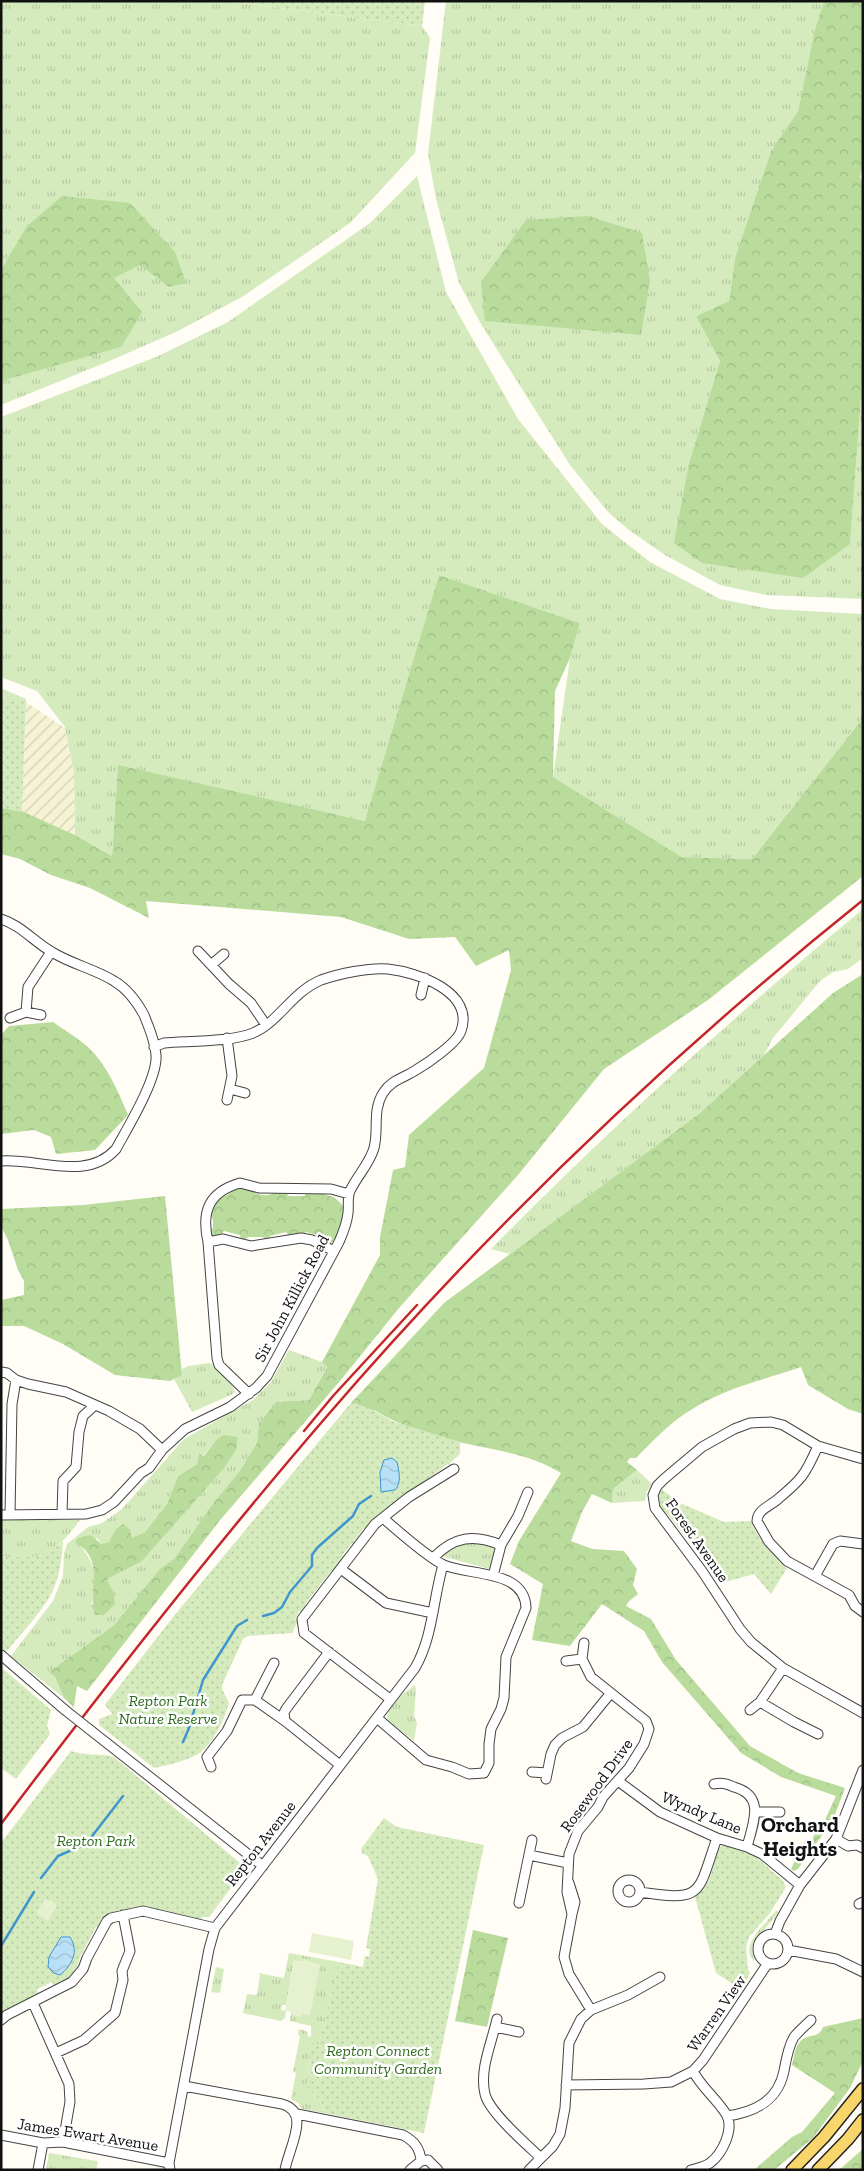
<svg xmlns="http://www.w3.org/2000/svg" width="864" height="2171" viewBox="0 0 864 2171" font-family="'Zilla Slab',serif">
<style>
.farmland{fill:url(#farmland-furrows)}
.grass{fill:url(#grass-tufts);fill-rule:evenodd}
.forest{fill:url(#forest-crowns)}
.park{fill:url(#park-dots)}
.pitch{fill:#e6f2cf}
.water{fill:url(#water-waves);stroke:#3f96cf}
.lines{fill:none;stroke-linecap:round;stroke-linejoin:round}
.stream{stroke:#3f96cf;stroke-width:2.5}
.minor-casing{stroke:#444;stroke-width:11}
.major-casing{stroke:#222;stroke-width:14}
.minor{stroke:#fff;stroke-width:9}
.major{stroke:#f9d66b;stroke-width:11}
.rail{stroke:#c4262e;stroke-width:2.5}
.minor-bridge-casing{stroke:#444;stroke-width:11;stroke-linecap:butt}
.minor-bridge{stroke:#fff;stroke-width:9}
.labels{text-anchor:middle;stroke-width:5;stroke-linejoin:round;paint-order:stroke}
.street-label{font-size:16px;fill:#111;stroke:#fff}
.park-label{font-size:16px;font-style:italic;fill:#2f6b1f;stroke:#fff}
.district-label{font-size:21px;font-weight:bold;fill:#111;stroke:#fff}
</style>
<defs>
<pattern id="farmland-furrows" width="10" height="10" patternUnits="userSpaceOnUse" patternTransform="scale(1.25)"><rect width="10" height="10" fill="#f6f3d4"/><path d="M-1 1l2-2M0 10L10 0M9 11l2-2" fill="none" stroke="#d2cfb5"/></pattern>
<pattern id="grass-tufts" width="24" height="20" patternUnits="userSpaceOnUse" patternTransform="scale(1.25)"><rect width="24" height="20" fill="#d5ebbd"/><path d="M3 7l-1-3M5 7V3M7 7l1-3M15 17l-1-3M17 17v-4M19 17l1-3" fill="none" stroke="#b6c8a1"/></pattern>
<pattern id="forest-crowns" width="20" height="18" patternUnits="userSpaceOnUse" patternTransform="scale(1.25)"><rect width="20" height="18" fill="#b9dc9c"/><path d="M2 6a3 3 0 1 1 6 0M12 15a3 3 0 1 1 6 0" fill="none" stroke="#9ebc85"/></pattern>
<pattern id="park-dots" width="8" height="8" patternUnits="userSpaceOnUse" patternTransform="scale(1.25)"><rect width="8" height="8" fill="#d5ebbd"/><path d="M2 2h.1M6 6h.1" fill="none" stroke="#b6c8a1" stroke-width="1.8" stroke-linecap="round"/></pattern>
<pattern id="water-waves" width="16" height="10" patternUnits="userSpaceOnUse" patternTransform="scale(1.25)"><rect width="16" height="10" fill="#b9e0f7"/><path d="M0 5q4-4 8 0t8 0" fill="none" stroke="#9ebfd3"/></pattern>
</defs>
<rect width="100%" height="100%" fill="#fffdf5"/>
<path class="farmland" d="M26,702L65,728L74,774L75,835L22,812Z"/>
<path class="grass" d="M1,1H225L422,26L430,38L415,153L350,223L242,297L176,332L107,362L1,405Z
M446,1H824L815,29L798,111L771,151L735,258L729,301L696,316L720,361L689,463L850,544L863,371V599L766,595L720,585L665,555L629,530L608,512L570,465L481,324L459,283L436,199L428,154Z
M417,176L446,292L518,419L602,524L650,562L720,599L771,609L863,614V718L752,859L682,857L553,777L570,658L580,623L439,575L366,821L118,766L112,856L75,835L74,774L65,727L37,691L1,677V417L156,357L228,322L370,223Z
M1,688L26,699L1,697Z
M863,909V958L848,969L833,972L820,981L773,1038L763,1057L700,1113L510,1254L491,1249C609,1129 733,1017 863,909Z
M289,1350L322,1362L327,1366L309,1400L276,1402L259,1423L257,1443L239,1472L214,1502L174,1559L160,1570L114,1625L49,1672L55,1677L64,1698L11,1656L53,1601L63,1576L64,1553L67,1544L88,1527L102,1523L122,1509L184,1439L253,1400L271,1382ZM216,1440L178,1519L141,1562L109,1578L107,1580L113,1591L92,1605C94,1577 98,1569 81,1546L97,1538L101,1544L109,1542L112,1535L120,1525L132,1538L145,1532L167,1504L178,1476L197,1464L199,1453L203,1456Z
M209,1363C217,1365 233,1384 235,1392L231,1395L192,1412L174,1379L182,1375V1369L188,1366Z
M637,1470L652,1484L647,1491L645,1501L612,1503L613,1489Z
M1,1519L80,1520C56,1552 43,1563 1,1556Z
M476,1541L495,1546L497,1549L490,1569L441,1556C449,1546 464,1543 476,1541Z
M414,1685L416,1688L414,1717L417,1722L414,1741L389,1721L387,1717C389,1709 398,1698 404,1693C408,1690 411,1689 414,1685Z
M776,1910L779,1912L754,1942L752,1947L754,1962C738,1944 767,1924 776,1910Z
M289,1953L339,1962L319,2045L311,2043L307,2088C315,2094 324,2103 324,2113L302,2109L298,2103L291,2099L296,2073L293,2072L300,2036L298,2035L299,2029L306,2031L309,2037L311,2036V2026L290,2021L291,2012L301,2017L303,1962L294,1960L286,2005H282L281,2010L286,2011L285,2018L281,2021L243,2013L247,1994L257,1995L260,1975L258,1973L284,1978Z
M216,1967L224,1969L220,1993L211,1992Z
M49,2153L97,2161L98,2162L96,2170H46Z"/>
<path class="forest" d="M824,1H863V164L860,177L863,184V371L850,544L803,578L702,563L674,543L689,463L720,361L696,316L729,301L735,258L771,151L798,111L815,29Z
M62,196L130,203L175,252L186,283L169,287L140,265L114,278L142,312L121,347L1,381V270L27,226Z
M588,216L642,233L650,281L641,335L485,321L481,282L526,220Z
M439,575L580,623L570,658L555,691L553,777L682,857L752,859L863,718V876L708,1000L604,1069L518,1175L399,1308L340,1381L221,1519L87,1691L77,1686L74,1707L64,1698L55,1677L49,1672L114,1625L160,1569L174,1559L214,1502L239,1472L257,1443L259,1423L276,1402L309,1400L327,1367L322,1362L380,1255V1237L393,1170L405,1167L409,1135L484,1068L511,970L509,950L476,966L455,937L409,939L341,917L146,901L149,918L90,888L51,875L20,859L1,854V804L8,805L75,835L112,856L118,765L365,821Z
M863,974V1414L848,1409L808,1385L801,1367C766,1379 726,1388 694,1408C671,1421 654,1440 636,1458H630L627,1462L637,1470L613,1489L612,1503L592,1494L582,1512L571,1541L592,1549L624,1551L637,1569L633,1585L638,1594L628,1602L626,1606L651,1619L676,1660L750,1746L798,1773L845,1788L833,1820L798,1869L794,1871L791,1869L805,1840H812L820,1822H824L836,1796L781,1777L741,1753L662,1662L644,1631L602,1604L570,1646L532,1640L543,1584L510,1564L519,1541L561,1473C532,1455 496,1450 463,1443C433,1436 400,1426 374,1410L157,1706L105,1717L113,1714L105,1705L175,1615L352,1402L444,1303L700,1113L833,993Z
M53,1022C64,1030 78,1038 88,1047C107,1065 118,1091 128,1115L95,1150L56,1154L51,1137L34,1130L1,1134V1035L9,1026Z
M241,1187C253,1191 264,1200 275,1192L287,1193L288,1196H305L306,1193C323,1193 336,1194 345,1209L338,1239L330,1243L321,1240V1236L306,1232L302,1235L289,1236L286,1232L270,1236L269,1240L266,1241L263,1237H248L244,1241L241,1240L240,1235L224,1231L220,1236H212L209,1231L213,1228V1221L211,1213L216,1201Z
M165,1196L182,1375L170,1381L115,1375L63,1344L24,1326H1V1300L24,1295V1281L18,1270L8,1240L1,1226V1209L83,1205Z
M224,1435L237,1437V1448L224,1468L141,1562L109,1578L107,1580L113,1591L115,1604L104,1615H95C87,1588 106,1560 75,1542L78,1538L91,1535L101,1544L109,1542C112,1535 116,1526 124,1524L130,1530L132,1538L145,1532L167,1504L178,1476L197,1464L199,1453L204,1456L216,1440Z
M473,1930L508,1938L487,2027L455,2021Z
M863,2018V2061L850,2088L813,2138L774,2170H754L792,2137L802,2132L835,2093L792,2065C794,2057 795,2044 803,2039C811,2034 819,2038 823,2027Z
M863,2149V2170H839Z"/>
<path class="park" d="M225,1H425L422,26Z
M1,697L26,699L22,812L1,808Z
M352,1402L373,1410L392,1421L460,1442V1454L450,1463V1467L448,1464L419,1485L420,1488L415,1489L379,1514L366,1529L364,1528L354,1541L355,1544L352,1543L342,1555L344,1557L333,1572L331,1571L305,1604L308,1606L301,1612L299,1611L295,1619L298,1621L292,1633L248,1636L243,1639L222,1685V1689L229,1703C224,1720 215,1739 202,1751C194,1759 166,1766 154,1768L99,1725V1719L113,1714L105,1705L175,1615Z
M660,1488L680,1503L724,1522L751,1521C759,1541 771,1554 787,1568L771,1594L754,1574L722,1583L669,1516L659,1507L657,1494Z
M63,1542C62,1558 60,1573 54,1588C46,1608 17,1638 3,1656L1,1654V1556C26,1560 43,1557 63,1542Z
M1,1667L51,1710L47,1726L50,1734L16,1779L1,1768Z
M71,1751C85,1756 99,1753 114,1757L240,1863L242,1873L209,1917H202L200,1921L144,1907L108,1913L99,1928L96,1927L79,1959L78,1965L80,1968L71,1979L54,1988L52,1982L37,1989L39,1997L1,2014V1843Z
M384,1818L397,1827L484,1845L424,2133L324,2113C324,2103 315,2094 307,2088L311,2043L319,2044L339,1962L363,1967L365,1956L369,1957L370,1949L366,1948L378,1879L368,1856L362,1853L361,1849Z
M723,1845L755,1856L782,1880L786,1887L770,1913L749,1937L746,1946L748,1970L750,1973L742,1990L716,1973L695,1897L704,1889L709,1880L719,1848Z"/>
<path class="pitch" d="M45,1899L49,1901L51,1900L57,1906L48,1921L36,1913Z
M312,1933L354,1941L351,1960L309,1952Z
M303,1959L320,1965L310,2015L302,2014L301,2017L293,2015V2012L285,2011L294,1960L302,1962Z"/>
<path class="water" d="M392,1458L397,1462C399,1472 402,1482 395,1490L381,1492L380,1472L384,1460Z
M61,1937H70C79,1951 73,1964 60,1975L54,1973L48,1967L49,1957Z"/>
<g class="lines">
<path class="stream" d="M263,1616L274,1613L282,1607L290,1592L312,1566V1555L317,1548L353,1516L359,1504L371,1496
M183,1742L189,1728L203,1680L237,1626L247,1620
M41,1878L58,1856L86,1844L123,1796
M1,1946L34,1892"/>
<defs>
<path id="minor" d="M1,919C21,925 34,942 52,952C71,964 95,969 114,981C126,988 137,1002 144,1015C149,1027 155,1041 156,1055C158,1078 128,1127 116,1149C87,1182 38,1158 1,1161
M198,951L229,984L251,1003L266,1025
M211,965L224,954
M421,995L425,978
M26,1012L28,987L51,952
M10,1018L26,1012L41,1015
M227,1038L232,1076L227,1100
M230,1089L245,1093
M208,1242L217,1358L219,1365L249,1394
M334,1251L312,1240L301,1238L251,1246L223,1239L208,1242C201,1211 209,1192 240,1183L259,1188L331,1189L349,1194
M1,1372L7,1373L16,1380L28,1384L66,1392L109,1411L140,1429L162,1450
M818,1446C805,1475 802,1479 778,1499C770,1506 757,1510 757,1521L769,1542L787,1561L849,1595L855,1606L863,1612
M863,1459L818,1446L783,1425L771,1422L750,1423L734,1429L702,1447L664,1479L657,1486L653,1495L655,1508L702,1571L740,1629L751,1642L783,1668L863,1713
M62,1514L63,1481L76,1467L79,1432L83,1416L94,1406
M1,1515L86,1514L102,1510L114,1502L141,1473L149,1468L162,1450L185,1429L230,1407L256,1388L267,1376L339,1242C343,1233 347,1223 348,1213C349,1206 347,1198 350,1191C357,1176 370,1163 374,1148C379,1129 372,1111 383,1093C391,1080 404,1078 416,1070C428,1063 457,1043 461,1031C475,992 417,972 388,969C370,967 338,974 321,980C292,992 278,1023 253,1033C232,1042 188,1041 164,1043L154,1047
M10,1515L12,1404L16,1380
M433,1558C454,1536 474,1534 501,1545
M341,1569L386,1603L433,1613
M493,1576L501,1545L518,1516L528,1492
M815,1576L833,1544L840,1541L863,1544
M584,1643L582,1659L591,1677L646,1721L649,1729L644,1744L629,1768L603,1797L598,1807L578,1831L569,1854L567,1892L572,1914L564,1957L569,1974L591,2010
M329,1652L286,1709L284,1713L285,1721L340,1765
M1,1655L65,1710
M566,1661L582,1659
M390,1699L304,1633L302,1619L375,1524L409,1497L454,1469
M255,1700L274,1663
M760,1702L794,1722L818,1734
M750,1710L760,1702L783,1668
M377,1718L426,1760L452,1767L469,1774L484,1773L489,1763V1744L491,1729L501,1709L504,1698L506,1657L526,1608C525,1569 469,1576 444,1565C428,1558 397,1530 383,1518
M89,1729L263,1866
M211,1767L207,1757L227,1731L242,1700H255L285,1721
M532,1772L547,1773
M546,1779L551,1754L555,1745L562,1738L583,1727L610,1694
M618,1781L660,1812L717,1838L747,1847L762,1854L800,1885
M714,1784C722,1782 727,1784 734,1787C766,1796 753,1823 747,1847
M755,1812H780
M836,1839L848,1846L857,1845L863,1848
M529,1855L568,1863
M618 1891a11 11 0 1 1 22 0a11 11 0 1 1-22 0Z
M569,1883L575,1902L572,1914
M640,1892C705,1902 697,1894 717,1838
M519,1903L532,1840
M859,1904L863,1902
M775,1934L780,1921L800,1885L836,1839L863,1770
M758 1949a15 15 0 1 1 30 0a15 15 0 1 1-30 0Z
M788,1950L836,1959L863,1972
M33,2003L69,2084L70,2102L63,2142
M497,2019C492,2042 479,2070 485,2094C489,2112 526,2144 540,2157
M1,2020L7,2015L72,1982L83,1969L87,1958L107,1921L111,1918L143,1911L215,1928
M495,2027L519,2032
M56,2053L84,2040L115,2013L123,1980L122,1971L130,1951L123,1915
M566,2085L644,2084L671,2082L693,2071L703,2060L768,1963
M184,2086L282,2104C312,2112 288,2149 285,2170
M297,2114L403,2135C414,2141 420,2148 421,2161
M727,2116C755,2112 778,2101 784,2071C786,2060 788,2047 794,2037C799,2031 805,2026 811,2020
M1,2135L43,2143L63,2142L169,2163
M421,2161L428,2160L438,2170
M38,2170L43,2143
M170,2170L169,2163L209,1949L215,1928L415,1668C433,1637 433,1599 443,1565
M410,2170L421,2161
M529,2170L553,2146L560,2134L565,2108L569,2043L581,2019L591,2010L628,1995L660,1977
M691,2170C697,2168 704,2167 710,2163C722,2154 735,2129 726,2114C717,2099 701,2087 693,2071"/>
<path id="major" d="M792,2170L824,2137L863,2089
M818,2170L848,2139L863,2120"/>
</defs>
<use href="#minor" class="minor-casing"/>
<use href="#major" class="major-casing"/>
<use href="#minor" class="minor"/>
<use href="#major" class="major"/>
<path class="rail" d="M304,1431L333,1396L417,1305
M1,1824C106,1685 213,1548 327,1416C487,1230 671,1054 863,900"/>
<defs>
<path id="minor-bridge" d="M65,1710L89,1729"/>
</defs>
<use href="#minor-bridge" class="minor-bridge-casing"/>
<use href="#minor-bridge" class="minor-bridge"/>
</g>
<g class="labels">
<g class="street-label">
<text transform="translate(291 1298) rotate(-62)" y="6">Sir John Killick Road</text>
<text transform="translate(698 1540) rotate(55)" y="6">Forest Avenue</text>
<text transform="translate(596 1785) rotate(-54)" y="6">Rosewood Drive</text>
<text transform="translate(702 1812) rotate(23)" y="6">Wyndy Lane</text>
<text transform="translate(260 1843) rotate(-52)" y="6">Repton Avenue</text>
<text transform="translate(716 2013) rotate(-55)" y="6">Warren View</text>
<text transform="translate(88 2134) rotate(9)" y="6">James Ewart Avenue</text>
</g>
<g class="park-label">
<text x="168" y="1706">Repton Park<tspan x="168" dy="18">Nature Reserve</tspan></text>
<text x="96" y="1846">Repton Park</text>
<text x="378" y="2056">Repton Connect<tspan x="378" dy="18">Community Garden</tspan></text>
</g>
<g class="district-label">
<text x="800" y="1832">Orchard<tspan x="800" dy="24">Heights</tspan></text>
</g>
</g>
<rect width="864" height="2171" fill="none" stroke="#111111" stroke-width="5"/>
</svg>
